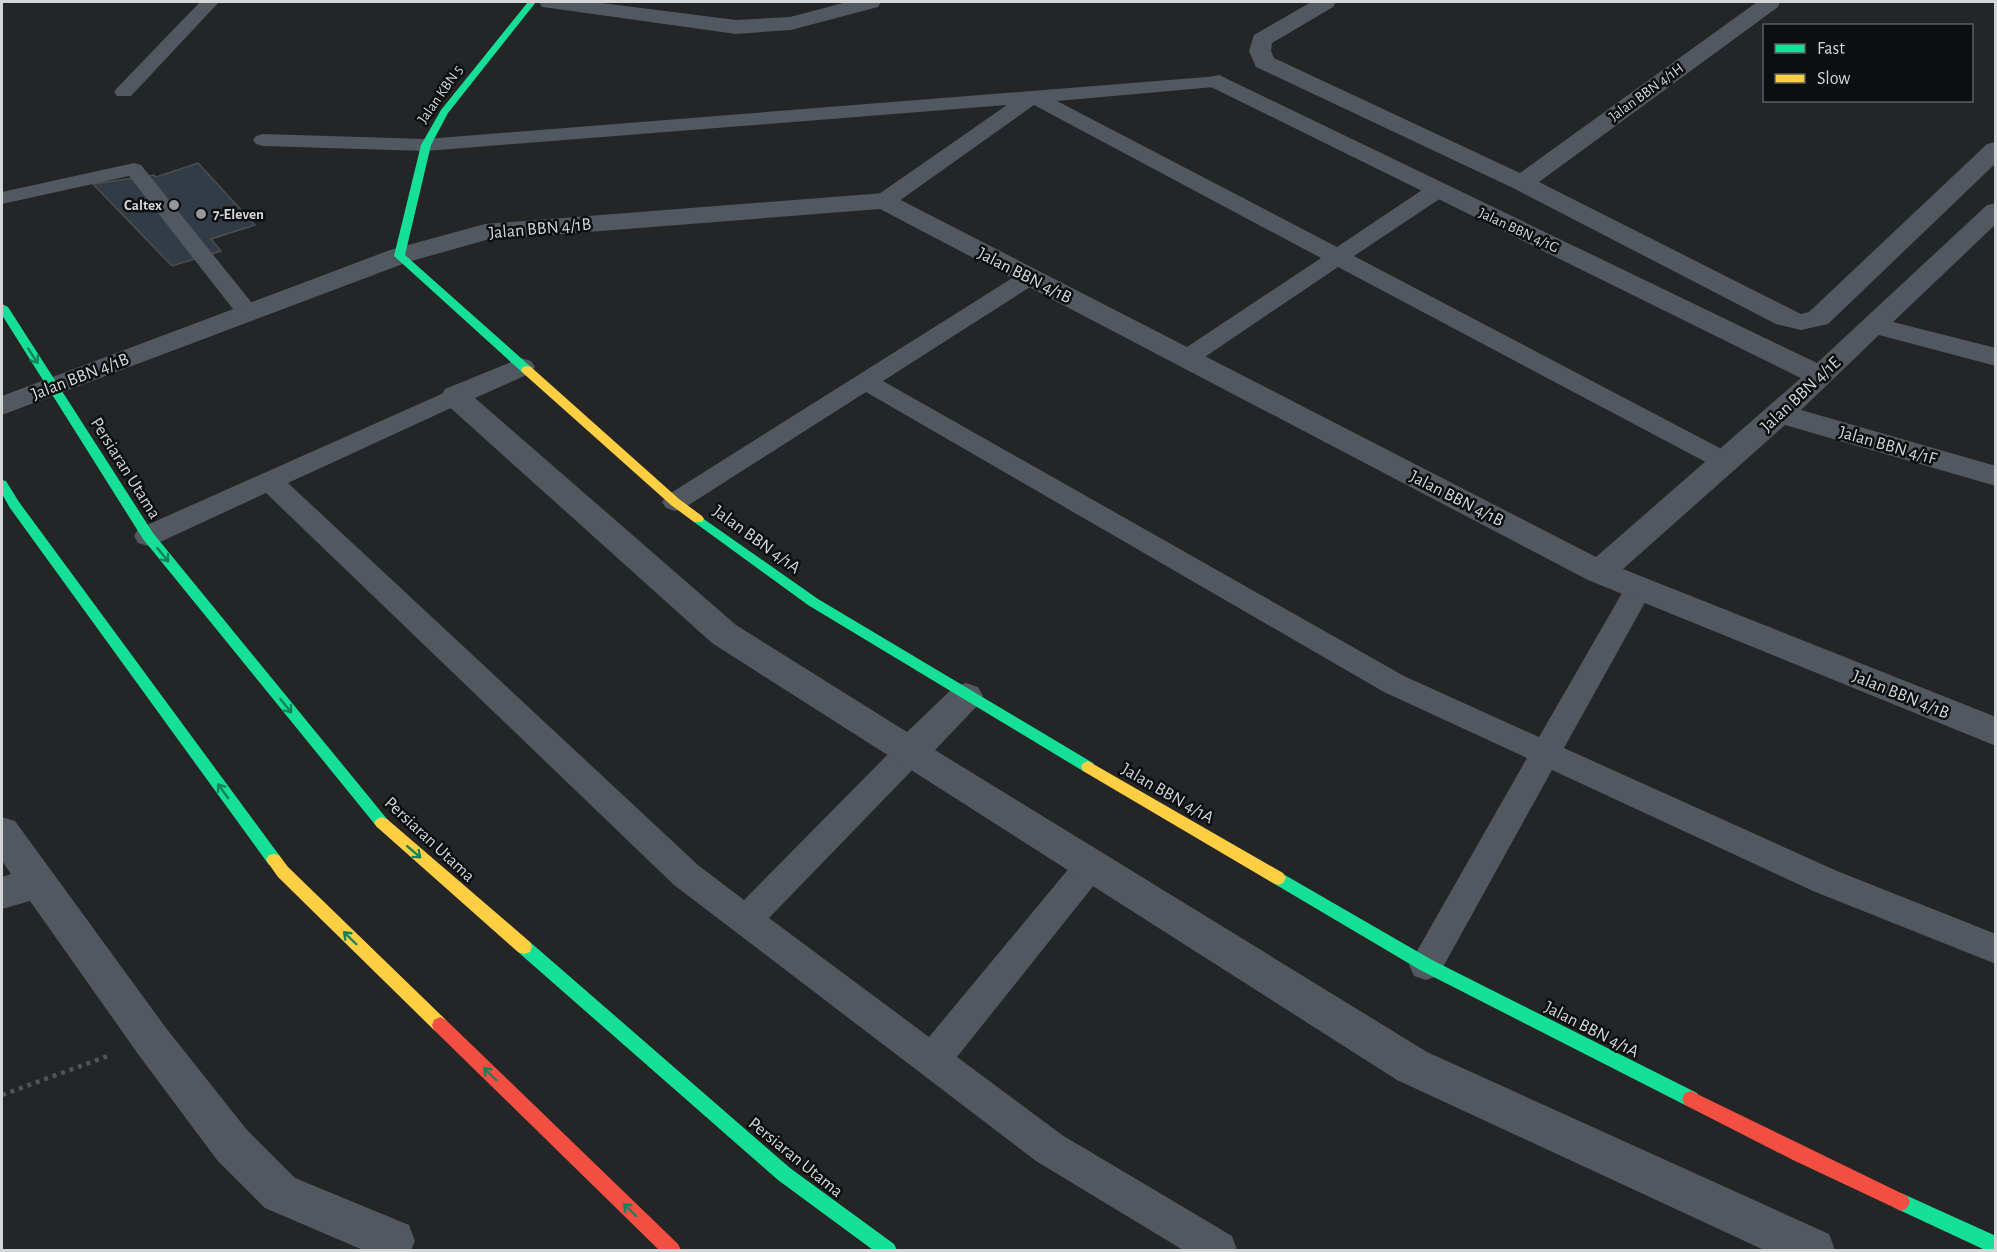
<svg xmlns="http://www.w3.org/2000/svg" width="1997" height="1252" viewBox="0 0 1997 1252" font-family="'Alegreya Sans',sans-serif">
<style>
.building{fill:#323c47;stroke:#4c4e4f;stroke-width:1.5}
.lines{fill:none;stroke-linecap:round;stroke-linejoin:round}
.path{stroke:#50555a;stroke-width:4.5;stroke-dasharray:4 5;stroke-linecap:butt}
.lane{fill:#52585f;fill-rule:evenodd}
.street{fill:#52585f;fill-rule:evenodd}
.fast{fill:#16e098;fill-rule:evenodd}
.slow{fill:#ffcf43;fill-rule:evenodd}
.jam{fill:#f24e42;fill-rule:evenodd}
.oneway{stroke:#12825a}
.poi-dot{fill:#959799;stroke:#0d0e0f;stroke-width:2}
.labels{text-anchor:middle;stroke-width:5;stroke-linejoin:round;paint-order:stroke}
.far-street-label{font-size:15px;fill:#d3d5d7;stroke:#0d0e0f}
.far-poi-label{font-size:15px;font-weight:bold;fill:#d3d5d7;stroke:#0d0e0f;text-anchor:end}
.street-label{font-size:18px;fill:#d3d5d7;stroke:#0d0e0f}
</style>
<rect width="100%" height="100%" fill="#232526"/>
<path class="building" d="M198,163L255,225L211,239L221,251L172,266L93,184L154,175L156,177Z"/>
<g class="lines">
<path class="path" d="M2,1095L108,1056"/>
<path class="lane" d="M200,2H219L131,96H117L114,92L117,88Z
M1219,76L1226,78L1229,82L1226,86L1057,101L1337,247L1428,186L1436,185L1444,186L1447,191L1444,196L1354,256L1735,456L1739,462L1735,468L1726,471L1717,468L1338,267L1196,363L1187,366L1178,363L1175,358L1178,353L1321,258L1034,105L892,206L884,207L876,206L873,201L876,196L1007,105L426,151L263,146L256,144L253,140L256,136L263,134L426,139Z
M134,163L141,165L256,308L260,313L256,318L248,320L240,318L129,176L2,204V192Z
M1030,270L1038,272L1041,277L1038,282L883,381L1404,676L1539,737L1629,581L1639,578L1649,581L1653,588L1564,748L1837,871L1996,934V964L1813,891L1552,770L1438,976L1426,980L1414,976L1409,965L1527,758L1384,692L866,392L684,508L675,511L666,508L662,502L666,496L1022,272Z
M455,388L464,390L467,396L464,402L288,483L698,865L744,900L899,743L910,740L921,743L925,752L921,761L769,918L929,1037L1080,855L1091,851L1102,855L1107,865L1102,875L957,1057L1062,1135L1232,1236L1237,1250H1183L1036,1161L674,885L266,493L158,543L148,546L138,543L134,536L138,529Z"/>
<path class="street" d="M539,2H594L736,20L790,17L847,2H881L878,7L791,30L736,34L550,8L542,7Z
M1311,2H1336L1333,7L1272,43L1271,51L1274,58L1520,173L1757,2H1780L1778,7L1539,182L1801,314L1809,312L1987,144L1996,142V163L1828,324L1801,330L1776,324L1513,188L1256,67L1249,51L1254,35Z
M1219,75L1817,363L1987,205L1996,203V224L1893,322L1996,348V366L1879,335L1801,410L1996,466V486L1785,425L1623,569L1996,717V746L1588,580L880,209L486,240L408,262L2,415V396L390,250L485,224L884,193L893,196L1596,557L1801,378L1211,87L1208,82L1211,77Z
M521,358L531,361L535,367L531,373L475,398L736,625L907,732L954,687L966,683L978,687L983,696L978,705L935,750L1427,1052L1829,1234L1835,1250H1764L1397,1080L712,643L445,403L441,396L445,389Z
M2,817L15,821L166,1028L247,1130L295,1178L409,1225L415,1241L411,1250H363L265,1208L217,1160L138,1054L30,901L2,909V877L11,874L2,861Z"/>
<path class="fast" d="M528,2H536L448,113L431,145L405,255L531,367L533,370L531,373H523L394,256L421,145L441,110Z
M2,304L8,307L153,533L387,819L390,823L387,827L382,829L377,827L143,539L2,315Z
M2,480L6,481L19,502L279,855L282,860L279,865L274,866L269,865L10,508L2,494Z
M698,515L818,599L1093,763L1095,767L1093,771L1088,773L1083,771L808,605L694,522L692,519L694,516Z
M1278,871L1432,960L1697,1093L1700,1099L1697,1105L1691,1107L1685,1105L1420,970L1273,883L1270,878L1273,873Z
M524,940L530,942L790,1168L894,1244L897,1250H873L778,1180L518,952L516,947L518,942Z
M1901,1193L1996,1236V1250H1985L1895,1208L1892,1202L1895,1196Z"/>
<path class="slow" d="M527,366L531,367L679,499L702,516L704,519L702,522H694L671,505L523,373L521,370L523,367Z
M1088,761L1283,873L1286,878L1283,883L1278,885L1273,883L1083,771L1081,767L1083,763Z
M382,817L387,819L530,942L532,947L530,952L524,954L518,952L377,827L374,823L377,819Z
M274,854L279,855L288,867L446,1020L448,1025L446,1030L440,1033L434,1030L278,877L266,860L269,855Z"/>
<path class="jam" d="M440,1017L446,1020L678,1244L681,1250H659L434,1030L432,1025L434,1020Z
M1691,1091L1907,1196L1910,1202L1907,1208L1901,1211L1895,1208L1793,1160L1685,1105L1682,1099L1685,1093Z"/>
</g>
<defs><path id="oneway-shaft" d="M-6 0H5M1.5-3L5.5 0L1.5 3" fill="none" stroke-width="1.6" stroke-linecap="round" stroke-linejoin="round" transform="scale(1.5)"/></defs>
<g class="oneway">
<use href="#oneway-shaft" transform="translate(33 356) rotate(57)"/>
<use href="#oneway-shaft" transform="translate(163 555) rotate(51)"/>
<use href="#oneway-shaft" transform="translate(286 706) rotate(51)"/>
<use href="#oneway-shaft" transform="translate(223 791) rotate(-126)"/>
<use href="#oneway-shaft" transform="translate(414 852) rotate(41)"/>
<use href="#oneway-shaft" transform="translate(350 938) rotate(-136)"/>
<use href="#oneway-shaft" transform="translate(490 1074) rotate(-136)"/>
<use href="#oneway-shaft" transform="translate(630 1210) rotate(-136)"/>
</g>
<g class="poi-dot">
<circle cx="174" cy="205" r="6"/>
<circle cx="201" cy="214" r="6"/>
</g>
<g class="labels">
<g class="far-street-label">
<text transform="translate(1646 92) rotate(-36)" y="5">Jalan BBN 4/1H</text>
<text transform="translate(440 94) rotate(-55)" y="5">Jalan KBN 5</text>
<text transform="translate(1519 230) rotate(25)" y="5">Jalan BBN 4/1G</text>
</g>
<g class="far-poi-label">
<text x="162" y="210">Caltex</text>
<text x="213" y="219" text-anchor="start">7-Eleven</text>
</g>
<g class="street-label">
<text transform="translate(540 228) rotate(-5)" y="6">Jalan BBN 4/1B</text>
<text transform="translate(1025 275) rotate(27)" y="6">Jalan BBN 4/1B</text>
<text transform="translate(80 376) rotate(-21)" y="6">Jalan BBN 4/1B</text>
<text transform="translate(1800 394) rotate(-43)" y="6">Jalan BBN 4/1E</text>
<text transform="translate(1888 445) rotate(16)" y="6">Jalan BBN 4/1F</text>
<text transform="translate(126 468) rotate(58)" y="6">Persiaran Utama</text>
<text transform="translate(1457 498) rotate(27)" y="6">Jalan BBN 4/1B</text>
<text transform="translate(757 539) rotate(36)" y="6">Jalan BBN 4/1A</text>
<text transform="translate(1901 694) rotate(22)" y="6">Jalan BBN 4/1B</text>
<text transform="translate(1168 793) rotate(30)" y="6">Jalan BBN 4/1A</text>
<text transform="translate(430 839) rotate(43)" y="6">Persiaran Utama</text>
<text transform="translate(1592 1029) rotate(27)" y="6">Jalan BBN 4/1A</text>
<text transform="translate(796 1157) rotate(39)" y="6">Persiaran Utama</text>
</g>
</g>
<rect width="1997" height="1252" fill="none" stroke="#d3d5d7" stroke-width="6"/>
<rect x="1763" y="24" width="210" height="78" fill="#0d0e0f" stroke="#5c5e5f" stroke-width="1.5"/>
<rect x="1775" y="44" width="30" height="9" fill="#16e098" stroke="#5c5e5f" stroke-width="1.5"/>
<text x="1817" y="54" font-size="18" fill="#d3d5d7">Fast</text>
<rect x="1775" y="74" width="30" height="9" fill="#ffcf43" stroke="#5c5e5f" stroke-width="1.5"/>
<text x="1817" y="84" font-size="18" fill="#d3d5d7">Slow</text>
</svg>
